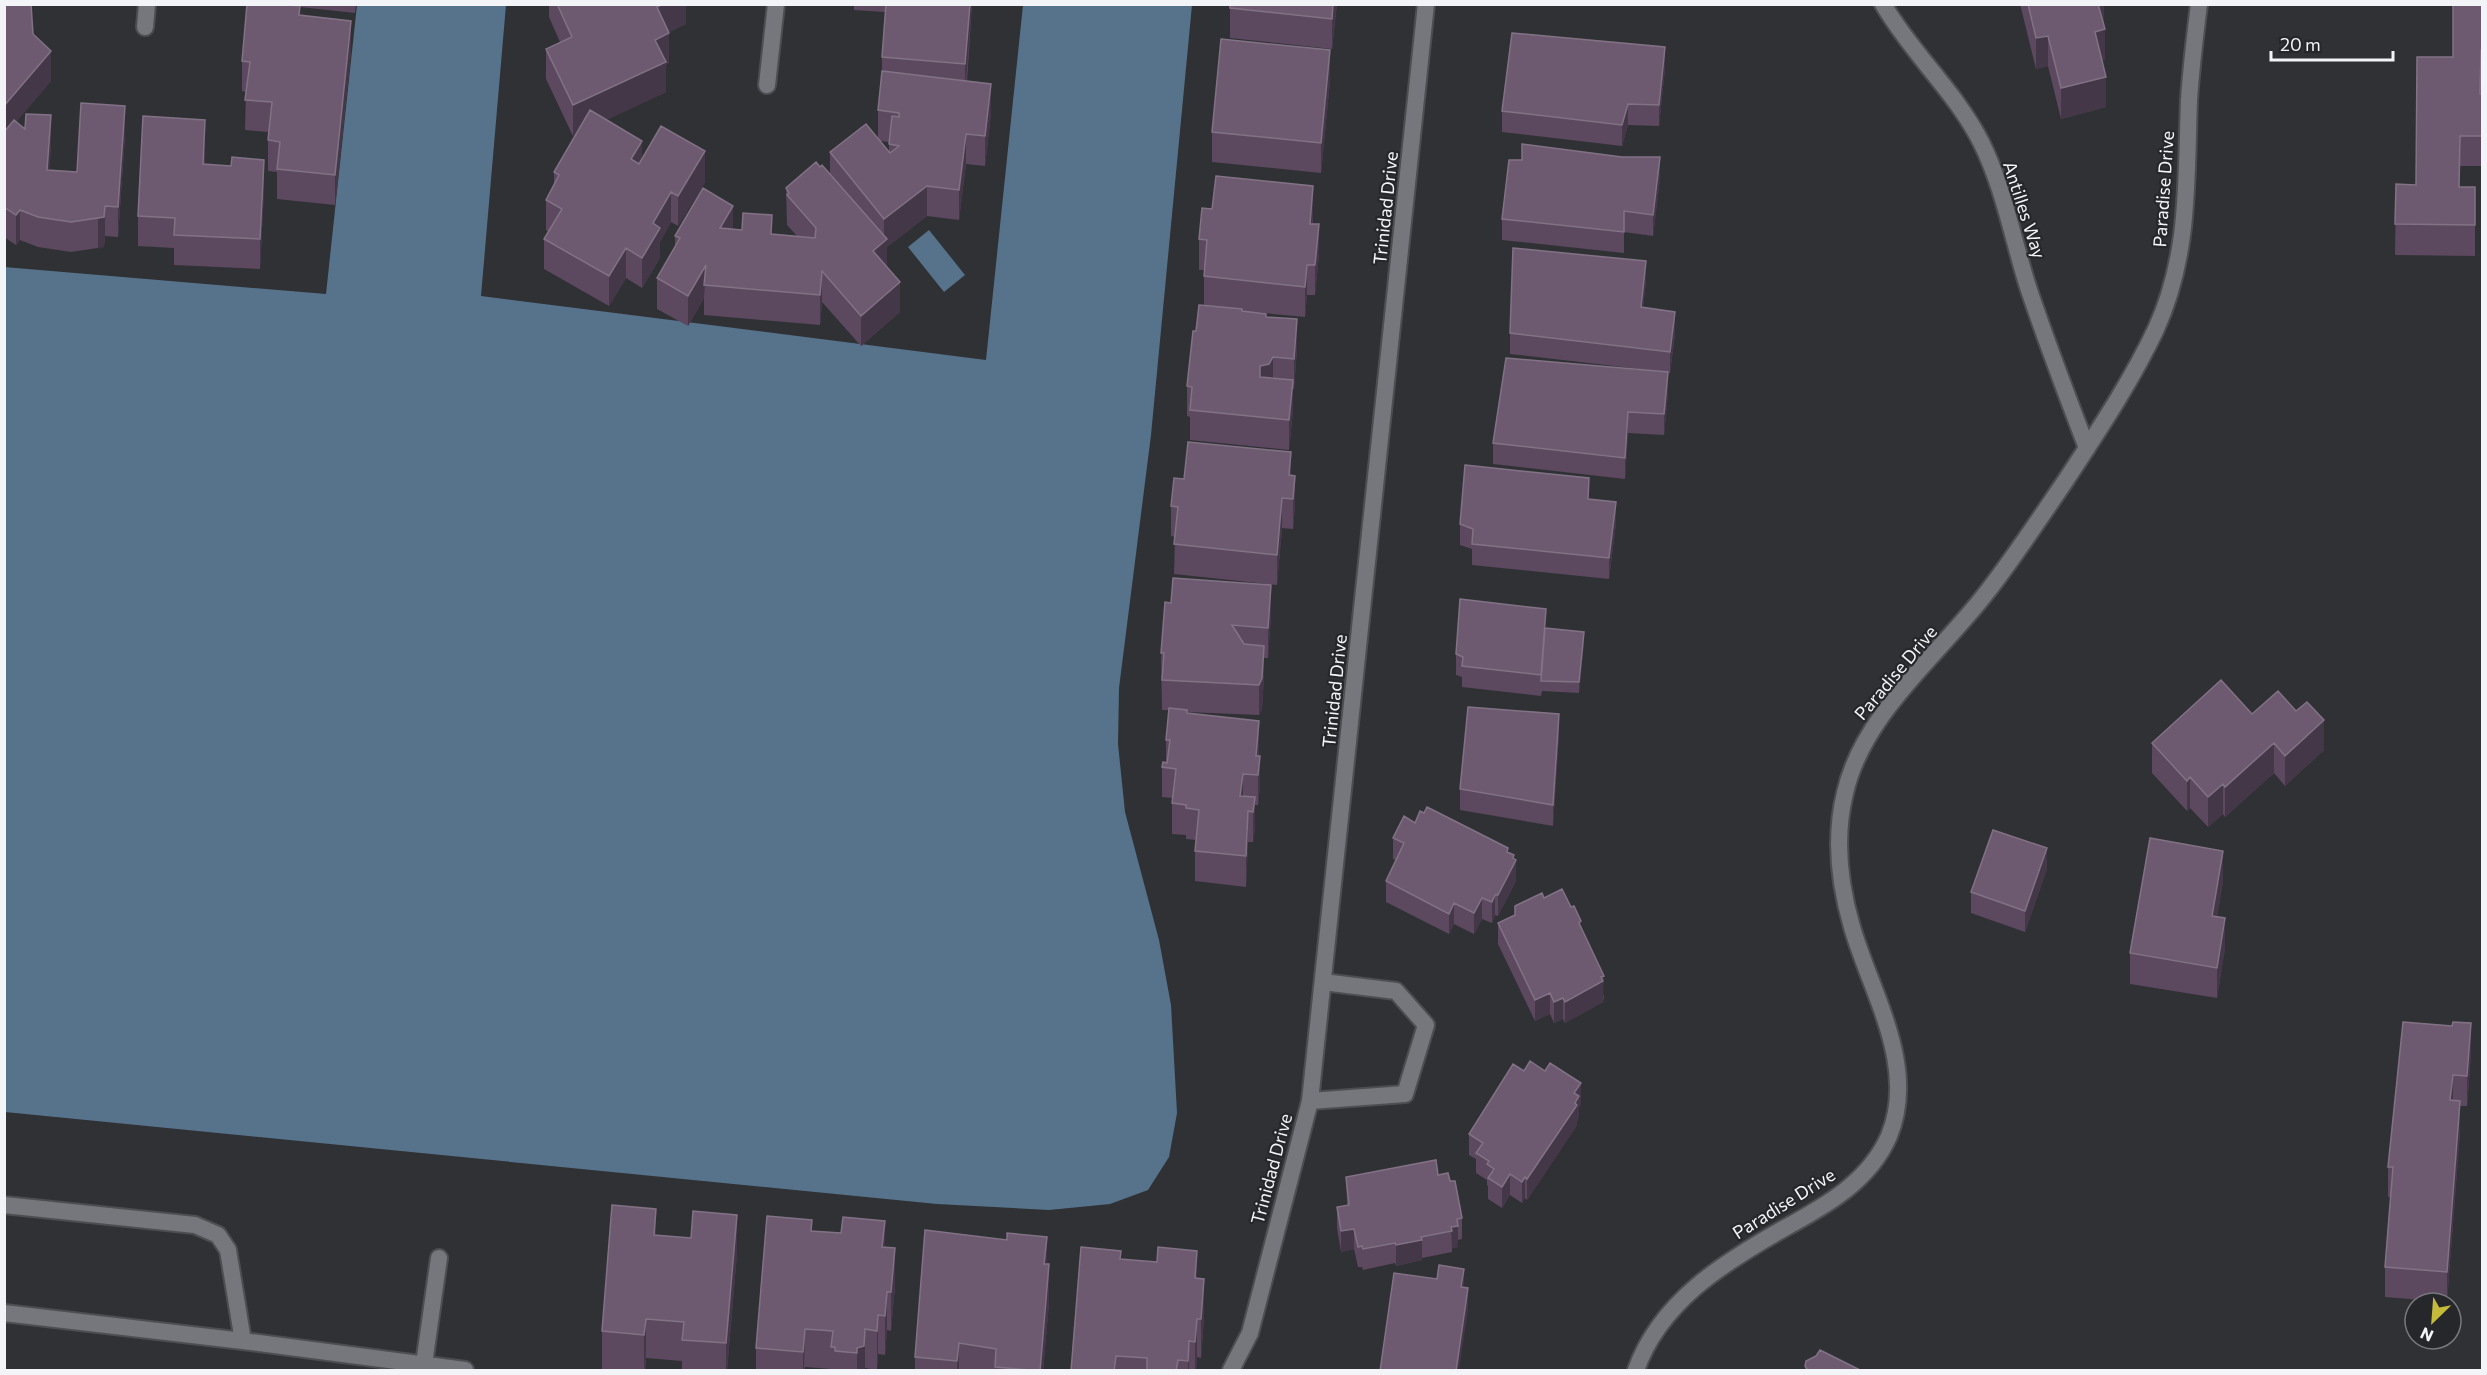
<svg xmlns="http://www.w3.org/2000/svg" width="2487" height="1375" viewBox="0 0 2487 1375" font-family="Commissioner,sans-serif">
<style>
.water{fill:#56738b}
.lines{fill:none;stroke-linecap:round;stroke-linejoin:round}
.service-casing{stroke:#4d4e51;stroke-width:20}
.minor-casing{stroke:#4d4e51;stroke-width:20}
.tertiary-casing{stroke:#4d4e51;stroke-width:20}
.service{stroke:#76777c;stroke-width:16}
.minor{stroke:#76777c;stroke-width:16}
.tertiary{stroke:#76777c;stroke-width:16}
.wall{fill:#5c485f;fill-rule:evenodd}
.shaded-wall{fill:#443748}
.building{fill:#6d5a70;stroke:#827285;stroke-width:1.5}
.labels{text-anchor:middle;stroke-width:4.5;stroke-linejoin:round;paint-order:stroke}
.street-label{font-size:18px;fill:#f3f4f7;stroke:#26272b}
</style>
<rect width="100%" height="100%" fill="#303135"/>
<path class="water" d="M357,5H506L481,296L986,360L1023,5H1192L1151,435L1119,688L1118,744L1125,812L1159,940L1171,1005L1177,1113L1169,1157L1148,1190L1110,1204L1049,1210L937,1204L5,1112L4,267L326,294Z
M929,230L965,275L944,292L908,247Z"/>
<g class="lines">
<defs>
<path id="service" d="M1310,1101L1405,1094L1426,1025L1396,991L1323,982
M4,1205L195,1225L218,1235L228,1250L243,1341
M4,1313L243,1341L465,1370
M424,1364L439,1258"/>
<path id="minor" d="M1883,4C1912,54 1955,91 1981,142C2004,188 2013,241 2029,290C2047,343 2067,396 2087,448
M145,27L147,4
M767,85L776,4
M1231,1370L1250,1333L1310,1101L1426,4"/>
<path id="tertiary" d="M1636,1370C1660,1302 1723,1263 1783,1229C1825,1206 1869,1182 1889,1136C1918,1066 1871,993 1852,927C1839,883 1834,838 1845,793C1863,713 1939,655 1987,592C2015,556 2040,518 2066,480C2098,431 2131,382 2156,329C2190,255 2186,179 2189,100C2191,68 2195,36 2199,4"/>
</defs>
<use href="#service" class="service-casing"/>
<use href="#minor" class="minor-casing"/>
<use href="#tertiary" class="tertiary-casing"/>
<use href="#service" class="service"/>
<use href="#minor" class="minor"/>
<use href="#tertiary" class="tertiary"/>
</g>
<path class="wall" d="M4,4L33,34L51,81L16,122L25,129L51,145L49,171L77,172L125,136L118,237L105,236L104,247L71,252L38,247L20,240L16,245L4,237Z
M247,4H356L355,13L300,7V16L351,52L335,205L277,199V172L268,171V132L245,130L246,92L242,91V61Z
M549,4H686V24L669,32V63L666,65V92L606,120L642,159L705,182L678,226L671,222L660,242V258L642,288L626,278L609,306L544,269V239L549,232L546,230V200L554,185V172L576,134L573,136L546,79V49L560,42L549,17Z
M854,4H972L967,81L991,114L985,166L966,164L959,220L927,216L887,247V267L900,312L861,346L822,302L820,325L704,315V298L688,326L657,309V278L675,246V236L733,230L797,236L787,225L786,188L820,167L830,173V152L878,138V110L882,77V57L885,12L854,10ZM880,141L889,142V152Z
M1230,4H1337L1332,49L1230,38Z
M2020,4H2104L2103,25L2105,60H2102L2106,107L2061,119L2048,66L2036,69Z
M2482,4V80H2481V94H2482V166H2460L2459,187H2475V256L2395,255L2396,184L2416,185Z
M1665,68L1659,126L1628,125L1622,146L1502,132V111Z
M1330,81L1321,173L1212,162V132Z
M205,150V164L264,190L260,269L174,265V248L138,246V216Z
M1660,178L1653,236L1624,232V253L1502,240V219Z
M1313,216V224L1319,254L1315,295H1307L1305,317L1242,311L1266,317L1297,349L1294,389H1293V410L1289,450L1190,440V417L1187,416V386L1196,331L1204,306V270H1199V239Z
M1646,281L1643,307L1675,333L1670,373H1668V393L1664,435L1628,433L1625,479L1493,464V443L1657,371L1510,354V333Z
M1291,475L1295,506L1293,529L1282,528L1277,585L1174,574L1175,537L1171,536V506L1184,479Z
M1589,499L1616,523L1609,579L1472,565V549L1460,545V524Z
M1165,602L1271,615L1268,658H1264V676L1262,709L1259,715L1187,712V713L1259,751L1260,786L1258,805H1255V828L1253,842H1248L1246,887L1195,881V851L1196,840L1186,839V835L1172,834V798L1162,797V767L1166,762V740L1169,710H1162L1161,653Z
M1546,628L1584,642L1579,693L1542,691L1541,696L1462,687V677L1456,675V654Z
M2252,714L2324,750L2285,786L2274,773L2225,817L2223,814L2208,827L2190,808L2187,811L2152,773V743Z
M1559,734L1553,826L1460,810V789Z
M1415,823L1508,852L1514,859L1516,881L1498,916L1495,915L1492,923L1482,919L1474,934L1454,924L1449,934L1386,902V881L1396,860L1393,859V838Z
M2047,869L2025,932L1971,913V892Z
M2223,881L2217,917L2225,948L2217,998L2130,984V953Z
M1544,898L1581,928L1604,997L1603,1002L1565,1023L1563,1019L1554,1023L1550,1014L1535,1021L1498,944V923L1515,915Z
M2403,1022L2471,1054L2467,1106H2460V1132L2447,1302L2385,1297V1267L2391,1197H2388V1167Z
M1524,1071L1581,1104L1579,1107V1117L1577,1121V1125L1527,1200L1525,1198L1522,1203L1510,1195L1502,1208L1488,1199V1186L1487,1185V1180L1476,1173V1159L1469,1155V1134Z
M1438,1175L1450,1181L1462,1218V1239L1458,1240V1247L1452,1248V1252L1422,1258V1260L1396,1266L1395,1263L1363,1270L1362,1267H1358L1354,1249L1341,1252L1337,1228V1207L1347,1205L1346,1177Z
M812,1231L841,1233L885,1247L895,1286L891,1331L887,1330L885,1355L878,1354L877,1370L865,1368V1371H831V1369L805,1367L804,1371H756V1348Z
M656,1235L737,1253L727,1371H682V1361L646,1358L645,1371L602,1370V1331Z
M1121,1259L1197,1278L1204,1318L1201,1358L1197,1357L1196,1371H1071Z
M1047,1264L1049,1303L1043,1371H915V1357Z"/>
<path class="shaded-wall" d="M663,4H686V24L657,38V7Z
M970,4H972L965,95V64Z
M1333,4H1337L1332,49V19Z
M2096,4H2104V25L2096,27Z
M351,21V52L335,205V175Z
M2105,29V60L2095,62V32Z
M669,33V63L666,65V92L573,136V105L655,40Z
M2048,36V66L2036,69V38Z
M1665,47V68L1659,126V105Z
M1330,50V81L1321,173V143Z
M51,51V81L4,136V106Z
M2106,77V107L2061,119V88Z
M991,84V114L985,166V136Z
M1628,104V125L1622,146V125Z
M125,106V136L118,237V207Z
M51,115V145L47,201V170Z
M205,120V150L203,194V164Z
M966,134V164L959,220V190Z
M642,141V171L631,159Z
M705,151V182L678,226V196Z
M1660,157V178L1653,236V215Z
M264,160V190L260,269V239Z
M927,186V216L887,247V269L873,251L884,242V219Z
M1313,186V216L1310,254V224Z
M671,192V222L660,242V258L642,288V258L653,223Z
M105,206V236L104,247L98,249V219Z
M733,206V236L720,228Z
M20,210V240L16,245V215Z
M1319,224V254L1315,295V265Z
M626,248V278L609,306V276Z
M1646,261V281L1641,327V307Z
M706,265L704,298L688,326V296Z
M1307,265V295L1305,317V287Z
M822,271V302L820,325V295Z
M900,282V312L861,346V316Z
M1675,312V333L1670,373V352Z
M1297,319V349L1294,389V359Z
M1273,357V387L1260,377V366Z
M1668,372V393L1664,435V414Z
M1293,380V410L1289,450V420Z
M1628,412V433L1625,479V458Z
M1291,452V483L1289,475Z
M1295,476V506L1293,529V499Z
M1282,498V528L1277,585V555Z
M1616,502V523L1609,579V558Z
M1271,585V615L1268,658V628Z
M1584,632V642L1579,693V682Z
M1264,646V676L1262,709L1259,715V685Z
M1559,714V734L1553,826V805Z
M2324,720V750L2285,786V756Z
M1259,721V751L1257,775L1256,756Z
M2274,743V773L2225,817V787Z
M1260,756V786L1258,805V775Z
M1243,774V804L1240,796Z
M2190,777V808L2187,811V781Z
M2223,784V814L2208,827V797Z
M1255,797V828L1253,842V812Z
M1248,811V842L1246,887V856Z
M2047,848V869L2025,932V911Z
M2223,851V881L2212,946V916Z
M1514,855V864L1516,860V881L1498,916V895Z
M1495,895V915L1492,923V902Z
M1482,898V919L1474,934V913Z
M1454,903V924L1449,934V914Z
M2225,918V948L2217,998V968Z
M1604,976L1603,1002L1565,1023V1002Z
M1550,993V1014L1535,1021V1000Z
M1563,998V1019L1554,1023V1002Z
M2471,1023V1054L2467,1106V1076Z
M2453,1075V1105L2450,1100Z
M1581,1083V1104L1579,1107V1117L1577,1121V1125L1527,1200V1179L1574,1093Z
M2460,1101V1132L2447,1302V1272Z
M1510,1174V1195L1502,1208V1187Z
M1525,1177V1198L1522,1203V1182Z
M656,1209V1248L654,1235Z
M737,1215V1253L727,1371H726V1343Z
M885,1221V1260L882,1247Z
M1458,1226V1247L1452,1248L1451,1227Z
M1354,1229V1249L1341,1252V1231Z
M1047,1237V1275L1044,1264Z
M1422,1240V1260L1396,1266V1245Z
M895,1248V1286L891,1331V1292Z
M1197,1251V1289L1195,1278Z
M1049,1264V1303L1043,1371H1040Z
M1464,1269V1290L1461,1287Z
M1204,1279V1318L1201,1358V1319Z
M1468,1288V1309L1459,1371H1456Z
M887,1292V1330L885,1355V1316Z
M878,1315V1354L877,1370V1331Z
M646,1319V1358L644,1371V1335Z
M1197,1319V1357L1196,1371H1195V1342Z
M805,1329L804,1371H803V1352Z
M865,1329V1371H857V1348Z
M1189,1341V1371H1188V1361Z
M959,1343V1371H957V1361Z"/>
<path class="building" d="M4,4H31L33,34L51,51L4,106Z
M247,4H281L300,6L299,15L351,21L335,175L277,169L280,142L268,140L272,102L245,100L250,62L242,61Z
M557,4H663L657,7L669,33L655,40L666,62L573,105L546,49L572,37Z
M886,4H970L965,64L882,57Z
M1230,4H1333L1332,19L1230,8Z
M2028,4H2098L2105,29L2095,32L2106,77L2061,88L2048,36L2036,38Z
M2453,4H2482V50H2481L2480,94H2482V136H2460L2459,187H2475V225L2395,224L2396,184L2416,185L2417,57H2453Z
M1512,33L1665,47L1659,105L1628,104L1622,125L1502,111Z
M1221,39L1330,50L1321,143L1212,132Z
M882,71L991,84L985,136L966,134L959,190L927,186L884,219L830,152L866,124L890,153L899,146L889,144L892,116L899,117V113L878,110Z
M81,103L125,106L118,207L105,206L104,217L71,222L38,217L20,210L16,215L4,207V132L14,120L25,129L26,114L51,115L47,170L77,172Z
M590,110L642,141L631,159L639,164L661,126L705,151L678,196L671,192L653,223L660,228L642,258L626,248L609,276L544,239L562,209L546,200L559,175L554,172Z
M143,116L205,120L203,164L231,166L232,157L264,160L260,239L174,235L175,218L138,216Z
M1522,144L1622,157H1660L1653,215L1624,211V232L1502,219L1509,160H1522Z
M816,162L820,167L822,165L887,239L873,251L900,282L861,316L822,271L820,295L704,285L706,265L688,296L657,278L680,238L675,236L703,188L733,206L720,228L742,230L743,213L772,215L771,234L815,238L816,228L787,195L789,193L786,188Z
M1216,176L1313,186L1310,224H1319L1315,265H1307L1305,287L1204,276L1207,240L1199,239L1202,208L1212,209Z
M1513,248L1646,261L1641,307L1675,312L1670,352L1510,333Z
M1199,305L1242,309V311L1266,314V317L1297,319L1294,359L1273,357L1269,364L1260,366V377L1293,380L1289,420L1190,410L1192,387L1187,386L1193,331H1196Z
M1506,358L1668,372L1664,414L1628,412L1625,458L1493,443Z
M1188,442L1291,452L1289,475L1295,476L1293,499L1282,498L1277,555L1174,544L1178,507L1171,506L1174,478L1184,479Z
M1465,465L1589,478L1588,499L1616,502L1609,558L1472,544L1473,529L1460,524Z
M1173,578L1271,585L1268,628L1232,625L1244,644L1264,646L1262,678L1259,685L1162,680L1164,653H1161L1165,602L1171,603Z
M1460,599L1546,609L1541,675L1462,666L1463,657L1456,654Z
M1545,628L1584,632L1579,682L1541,681Z
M2221,680L2252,714L2278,691L2296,711L2307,702L2324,720L2285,756L2274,743L2225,787L2223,784L2208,797L2190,777L2187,781L2152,743Z
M1468,707L1559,714L1553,805L1460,789Z
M1169,708L1187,710V713L1259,721L1256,756H1260L1258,775L1243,774L1240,796L1255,797L1253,812L1248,811L1246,856L1195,851L1199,810L1186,808V805L1172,803L1176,769L1162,767L1163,762L1167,763L1170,740H1166Z
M1427,807L1508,848L1507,852L1514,855L1513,858L1516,860L1498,895H1495L1492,902L1482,898L1474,913L1454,903L1449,914L1386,881L1404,843L1393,838L1404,816L1415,823L1420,811L1424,813Z
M1993,830L2047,848L2025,911L1971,892Z
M2150,838L2223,851L2212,916L2225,918L2217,968L2130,953Z
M1562,889L1571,907L1574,906L1581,921L1579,923L1604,976L1601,977L1603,981L1565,1002L1563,998L1554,1002L1550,993L1535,1000L1498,923L1515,915V906L1542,893L1544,898Z
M2403,1022L2452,1026L2453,1022L2471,1023L2467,1076L2453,1075L2450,1100L2460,1101L2447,1272L2385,1267L2393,1167H2388Z
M1530,1061L1545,1071L1550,1063L1581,1083L1574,1093L1579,1096L1575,1103L1577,1105L1527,1179L1525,1177L1522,1182L1510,1174L1502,1187L1488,1178L1494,1169L1487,1164L1489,1161L1476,1153L1483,1143L1469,1134L1513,1064L1524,1071Z
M1436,1160L1438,1175L1448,1173L1450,1181H1455L1462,1218L1457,1219L1458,1226L1451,1227L1452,1231L1421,1237L1422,1240L1396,1245L1395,1243L1363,1249L1362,1246L1358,1247L1354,1229L1341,1231L1337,1207L1349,1205L1346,1177Z
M612,1205L656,1209L654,1235L691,1238L693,1211L737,1215L726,1343L682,1340L684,1322L646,1319L644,1335L602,1331Z
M767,1216L812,1220L811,1231L841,1233L843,1217L885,1221L882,1247L895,1248L891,1292H887L885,1316L878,1315L877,1331L865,1329L864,1346L857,1348V1353L835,1351V1347H831L833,1331L805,1329L803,1352L756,1348Z
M925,1230L1007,1240V1233L1047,1237L1044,1264H1049L1040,1371L995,1367L996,1349L959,1343L957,1361L915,1357Z
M1081,1247L1121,1251L1120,1259L1157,1262L1158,1247L1197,1251L1195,1278L1204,1279L1201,1319H1197L1195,1342L1189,1341L1188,1361L1178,1360L1176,1371H1147V1358L1116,1356L1114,1371H1071Z
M1439,1265L1464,1269L1461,1287L1468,1288L1456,1371H1380L1394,1273L1437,1279Z
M1820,1350L1862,1371H1808L1805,1366L1806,1361L1816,1356Z"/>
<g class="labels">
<g class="street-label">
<text transform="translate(2164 189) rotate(-86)" y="6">Paradise Drive</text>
<text transform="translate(1386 208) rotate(-84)" y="6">Trinidad Drive</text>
<text transform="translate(2024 210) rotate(72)" y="6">Antilles Way</text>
<text transform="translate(1896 673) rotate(-50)" y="6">Paradise Drive</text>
<text transform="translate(1335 691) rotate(-84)" y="6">Trinidad Drive</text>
<text transform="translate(1272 1169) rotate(-75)" y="6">Trinidad Drive</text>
<text transform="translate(1784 1204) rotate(-32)" y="6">Paradise Drive</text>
</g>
</g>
<rect width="2487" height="1375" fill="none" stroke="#f3f4f7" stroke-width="12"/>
<g transform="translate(2433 1321) rotate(205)"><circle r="28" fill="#26272b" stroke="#78797d" stroke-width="1.5"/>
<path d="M0-4.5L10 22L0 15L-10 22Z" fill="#c6bc3c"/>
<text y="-9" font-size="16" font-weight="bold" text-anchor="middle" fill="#f3f4f7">N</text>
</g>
<path d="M2271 51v9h122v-9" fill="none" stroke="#f3f4f7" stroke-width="3"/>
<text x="2280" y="51" font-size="18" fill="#f3f4f7" stroke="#26272b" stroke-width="4.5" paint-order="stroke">20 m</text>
</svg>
